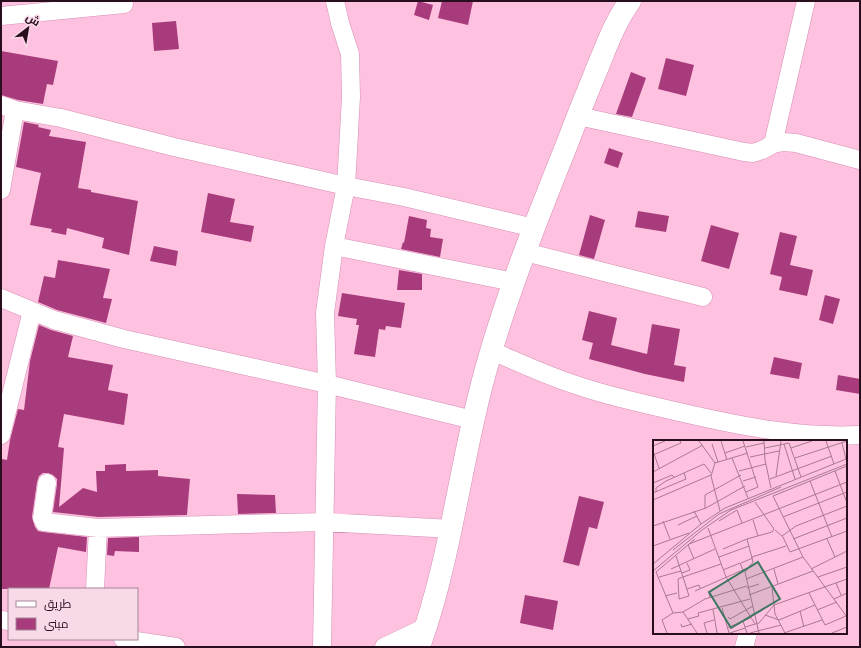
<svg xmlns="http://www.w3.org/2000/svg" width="861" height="648" viewBox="0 0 861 648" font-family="'Asap Condensed',Cairo,sans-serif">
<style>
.building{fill:#a73b7b}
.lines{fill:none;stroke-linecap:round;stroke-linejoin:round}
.minor-casing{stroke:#d68fb4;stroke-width:19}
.tertiary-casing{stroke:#d68fb4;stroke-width:23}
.minor{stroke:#fff;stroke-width:18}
.tertiary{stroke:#fff;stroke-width:22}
.inset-road{fill:none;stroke:#a97992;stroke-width:1}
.view{fill:#3c7761;fill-opacity:0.15;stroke:#3c7761;stroke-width:2}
.inset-edge{fill:none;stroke:#290e1d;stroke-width:2}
</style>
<rect width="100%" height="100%" fill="#fec1e0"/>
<path class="building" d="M418,1L433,5L429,20L414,15Z
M442,1H473L468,25L438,18Z
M176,21L179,49L154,51L152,23Z
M1,51L58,61L53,85L47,84L43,104L18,100L1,95Z
M666,58L694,65L686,96L658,89Z
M631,72L646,78L632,117L616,114Z
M24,122L39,125L38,127L51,130L49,136L86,142L78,188L91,190V192L138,201L129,255L102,248L104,238L67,228L66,235L51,232L52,229L30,225L41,173L16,167Z
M609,148L623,153L618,168L604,163Z
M208,193L235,199L230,222L254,226L251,242L201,232Z
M638,211L669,216L666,232L635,227Z
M590,215L605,220L594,259L579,255Z
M409,216L427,220L426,228L431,229L430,237L443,239L440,257L401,249L403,242L404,243Z
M711,225L739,233L729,269L701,261Z
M780,232L797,236L790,265L813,270L807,296L779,290L782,277L770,274Z
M154,246L178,251L176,266L150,261Z
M58,260L110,269L103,298L112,299L106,323L57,310L38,302L44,276L55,278Z
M399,270L422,274V290H397Z
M342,293L405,303L401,328L386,326L385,330L379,329L375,357L354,354L359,325H356L357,319L338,316Z
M825,295L840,299L833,324L819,320Z
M589,311L617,318L611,345L647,354L652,324L680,329L674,365L686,367L684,382L645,374L589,359L593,343L582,340Z
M39,325L51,330L73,336L68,357L113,365L108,390L128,394L124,425L64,414L58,447L64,448L59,507L83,488L97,492L96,471H105V465L126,464V471L158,470V476L190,479L187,515L98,517L53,512L57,484V479L53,475L48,473H43L39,476L37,482L32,517L35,527L38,531L43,532L87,537L86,552L58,547L49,589H1V471L2,459L7,460L10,440L18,409L24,410L30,361Z
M774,357L802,363L799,379L770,374Z
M838,375L860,379V394L836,390Z
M237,494L275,495L276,513L238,514Z
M579,496L604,502L597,529L589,527L579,566L563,562Z
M139,537V552L115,551L114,556L107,555L108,538Z
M525,595L558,601L553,630L520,623Z"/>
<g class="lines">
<defs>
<path id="minor" d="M1,16L124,4
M1,105L15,110L61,118L174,147L346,186L404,197L534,228
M578,116L744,152L753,153L762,150L773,144L783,142L796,143L860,160
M773,144L806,1
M1,190L15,110
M334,246L514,282
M525,252L703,297
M1,298L54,320L124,339L327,384L473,420
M492,351C520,363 547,376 576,385C613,398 651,405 688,414C745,427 802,438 860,435
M1,435L32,311
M47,483L42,518L44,522L98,528L324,522L452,529
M95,589L98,528
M1,620L9,621
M123,639L176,647
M322,647L327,384L325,313L334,246L346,186L351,97L350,54L340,23L335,1
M384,647L426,627
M744,647L748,633"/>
<path id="tertiary" d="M419,647C450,561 459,472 482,384C504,300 537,219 569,139C579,112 590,86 601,59C609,39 617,19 630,1"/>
</defs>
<use href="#minor" class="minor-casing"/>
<use href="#tertiary" class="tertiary-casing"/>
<use href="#minor" class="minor"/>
<use href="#tertiary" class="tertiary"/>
</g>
<g transform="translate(653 440)">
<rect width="194" height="194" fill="#fec1e0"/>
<path class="inset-road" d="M46,1L62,23L58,36L67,71M68,1L74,20M90,1L105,47L93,52M111,1L112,20L118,48M173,1L181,24M59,4L65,22M131,4L142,39M0,6L12,1M93,7L111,3M112,8L136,3L148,37M138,8L159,1M0,11L6,28M72,13L92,6M0,15L28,3L27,1M97,17L126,11M79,18L95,58M142,18L194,1M62,23L95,13M194,26L120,56L150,117L194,177M86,31L113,24M182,31L194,63M0,32L50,5M123,36L128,1M117,39L179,16M90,41L103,37M157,41L179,97M0,43L19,35L21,37M61,50L88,35M3,52V48L13,41L51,24L58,33M0,53L33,39L31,33M0,60L58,35M102,62L121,89L119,92L94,99L100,122L92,132L106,193M52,68V55L61,50M41,71L48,84M130,77L194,52M100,80L105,96M10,81L17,99M66,81L84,70L89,83M25,85L44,76M0,86L53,68L92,46M55,88L73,137L102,184M122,90L130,97L137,112L194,91M129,96L143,86L194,66M140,99L194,78M36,104L194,42M35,105L41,119M0,106L36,93M70,109L94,99M20,110L66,74L128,47M23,116L30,137L25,139L26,159L36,156L30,137L68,124M66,117L96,106M99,117L133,106M182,117L194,111M88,123L100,118M0,124L48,84L72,68L193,19L189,3M18,129L62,109M121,129L125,144M158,129L182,117L174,99M70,130L87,123L90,130M0,131L49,90L78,70L194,24M3,132L42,99M3,132L20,173L9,180L14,193M29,133L37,130L34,123M6,137L28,131M165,137L194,127M93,139L150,117M183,143L188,155M94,148L106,144M119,148L122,174L132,193M34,149L46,145L47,148M42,151L92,129M156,153L172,185L193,176M96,155L160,131M12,156L24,153M57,158L56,153L63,148M181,159L194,153M69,168L76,193M60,169L64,193M164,170L184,162M147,171L151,187M30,172L44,193M20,173L30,172L52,159L94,146M112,175L126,180L162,165M75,177L77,179L100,166M35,179L46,176L45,173L97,159M90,181L94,193M28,184L29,187L39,184M92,187L106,183L121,165L194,139M74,188L97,178L101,173M54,193L51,183L61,180M77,193L92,188M97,193L128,185M131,193L169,180M179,193L194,187"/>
<path class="view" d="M105,122L127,159L78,188L56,152Z"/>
<rect width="194" height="194" class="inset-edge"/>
</g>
<rect width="861" height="648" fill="none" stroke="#290e1d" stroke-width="4"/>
<rect x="8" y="588" width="130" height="52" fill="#f8d9e8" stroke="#a58897"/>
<rect x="16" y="601" width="20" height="6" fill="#ffffff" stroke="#a58897"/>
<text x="44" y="608" font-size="12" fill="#290e1d">طريق</text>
<rect x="16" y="618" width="20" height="12" fill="#a73b7b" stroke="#a58897"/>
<text x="44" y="628" font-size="12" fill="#290e1d">مبنى</text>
<g transform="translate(28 28) rotate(31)" stroke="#f8d9e8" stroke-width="3" paint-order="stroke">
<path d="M0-3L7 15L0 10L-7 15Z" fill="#290e1d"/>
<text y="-6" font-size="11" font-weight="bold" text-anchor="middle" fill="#290e1d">ش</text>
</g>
</svg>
